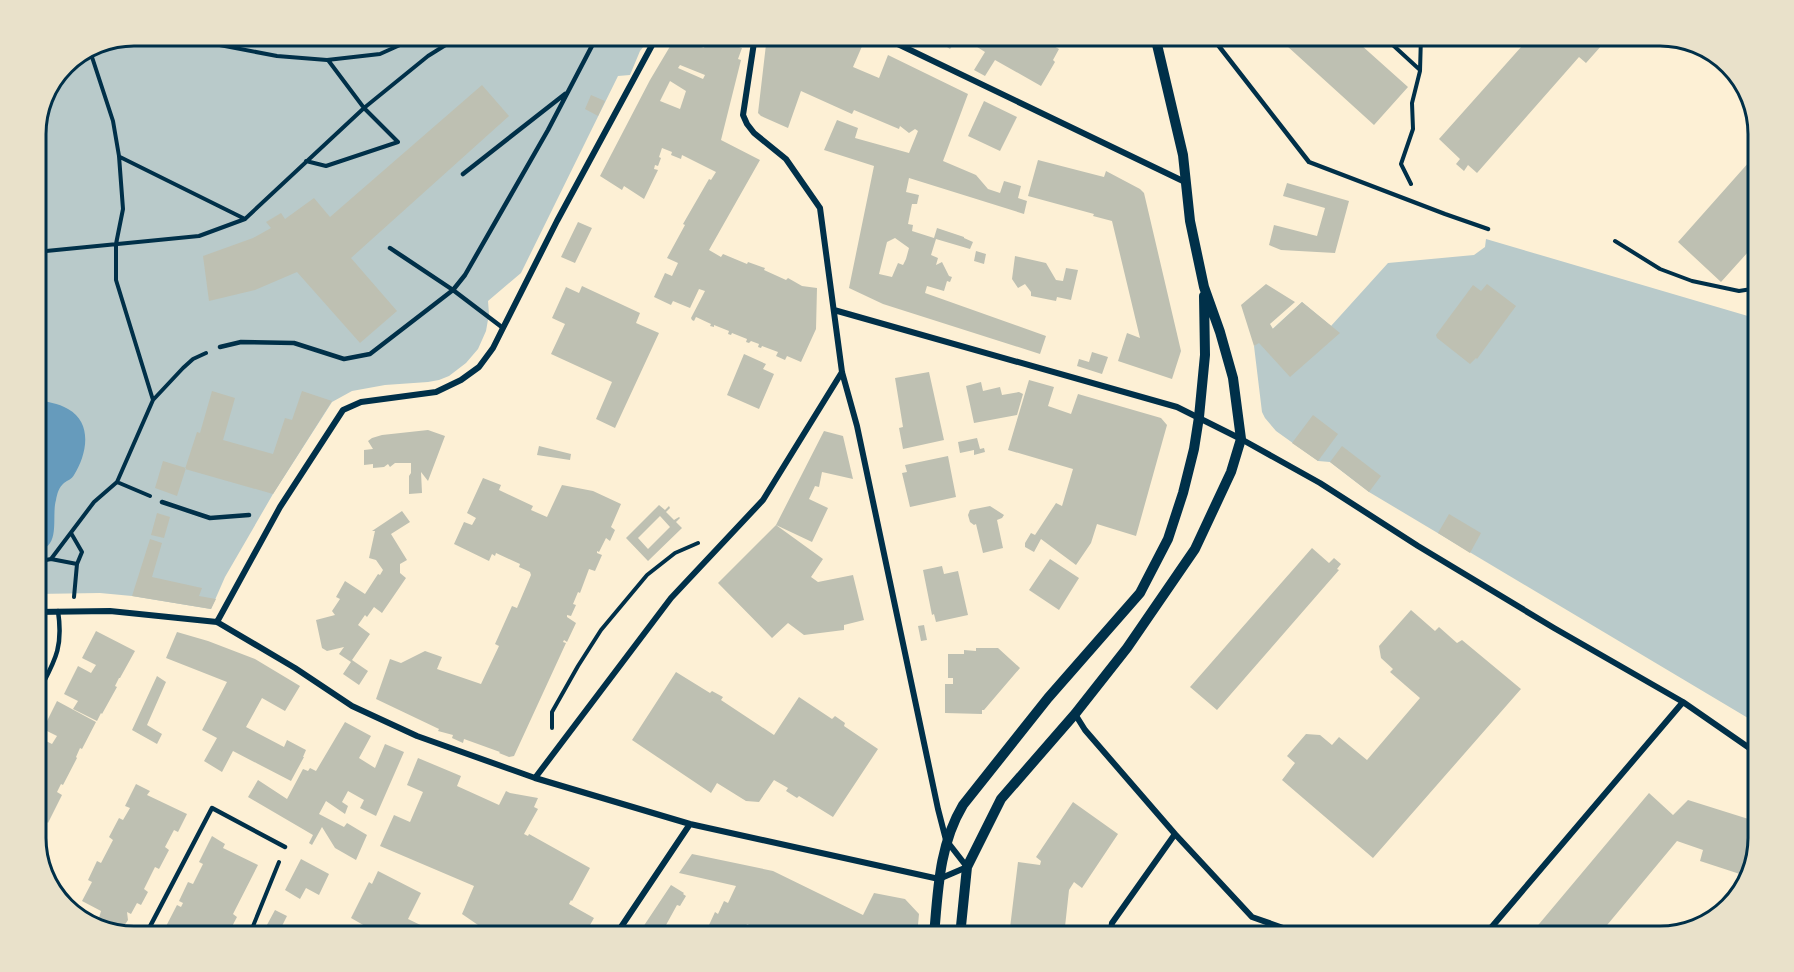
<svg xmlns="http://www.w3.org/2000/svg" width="1794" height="972" viewBox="0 0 1794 972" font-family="Overpass,sans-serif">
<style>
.green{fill:#b9caca}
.water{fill:#669bbc}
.building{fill:#bec0b2;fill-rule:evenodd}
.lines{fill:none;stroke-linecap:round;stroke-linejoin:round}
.path{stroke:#003049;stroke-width:4}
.service{stroke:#003049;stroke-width:4.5}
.minor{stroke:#003049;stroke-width:6}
.tertiary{stroke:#003049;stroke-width:10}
.rim{fill:none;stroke:#003049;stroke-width:3}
</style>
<rect width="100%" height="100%" fill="#fdf0d5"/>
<path class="green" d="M134,36H652L640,51L630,75L618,76L521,273L488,301L489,314L486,331L478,349L466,363L449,376L439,380L428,382L385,385L352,391L332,402L273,494L225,577L211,609L132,596L100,593L36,594V128L65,65Z
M1486,239L1758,319V724L1369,492L1330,462L1318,461L1276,431L1265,418L1262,412L1254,346L1302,302L1331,326L1388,263L1474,255L1485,247Z"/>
<path class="water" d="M36,399C47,402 58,403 68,409C93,423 87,454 74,475C72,479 68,480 64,483C59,487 57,494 56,500C51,517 62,548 36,551Z"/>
<path class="building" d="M708,36L742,48L738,59L741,60L721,140L760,160L709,250L721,257L723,254L747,264L748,262L765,268L764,270L786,280L788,278L802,286L817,288L816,329L801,362L787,356L785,360L776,356L778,352L762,346L761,348L758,347L759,344L751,341L749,343L746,342L747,339L732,333L731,335L728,334L729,331L714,325V327L710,326L711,324L696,317L694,321L692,320L691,318L705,291L699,289L690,308L673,301L671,305L654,297L665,273L672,276L678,263L667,258L685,225L683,224L709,179L711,180L716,172L682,155L681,159L671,155L672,152L662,148L659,157L661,158L658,166L655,165L654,169L658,170L644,199L624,186L622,190L600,176L650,80L675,38L704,48ZM680,65L705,75L703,79L678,68ZM670,81L686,91L680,109L660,101Z
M767,36H847L863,44L853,67L879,78L888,55L968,94L943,161L976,175L988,189L1000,193L1004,181L1021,186L1018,198L1027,201L1024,214L909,178L906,192L919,195L917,204H912L908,224L913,225L912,231L934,238L937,228L964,237V238L973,242L970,249L936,239L931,255L938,258L936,265L942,262L949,276L952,277L950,282L947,281L944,291L927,286L925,293L1046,336L1040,354L883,304L849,288L874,166L824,150L837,120L858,128L855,138L909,153L918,131L915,129L909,133L900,126L899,129L854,110L852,114L801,91L788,128L761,116L758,113ZM895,238L909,248L906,259L903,265L898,263L892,277L879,274L887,242Z
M902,36H919L915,43Z
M930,36H959L950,49Z
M960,36H1025L1038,44L1041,39L1059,49L1053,60L1055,62L1041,86L995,60L985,76L974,70L985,52Z
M1276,36H1351L1408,87L1374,125Z
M1531,36H1610L1586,63L1579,57L1477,173L1468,165L1464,171L1456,164L1460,159L1439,139Z
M482,85L509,116L351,258L397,311L360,343L297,272L255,290L209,301L203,256L253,238L271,228L266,222L281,213L285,219L314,198L330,217Z
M591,95L605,101L598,116L585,109Z
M984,101L1017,117L1000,151L968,136Z
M1758,152V241L1721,282L1678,242Z
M1038,160L1104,177L1106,171L1140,189L1144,193L1181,351L1172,379L1118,361L1127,333L1140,338L1112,221L1093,216L1094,214L1028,196Z
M1287,183L1349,201L1335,253L1281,250L1269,245L1274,225L1317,236L1325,208L1283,196Z
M578,222L592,228L575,263L561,257Z
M976,251L986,254L984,264L974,261Z
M1015,256L1046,263L1056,280L1063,281L1066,268L1078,270L1071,300L1057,297L1056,301L1031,296V292L1025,284L1018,288L1012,279Z
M1266,284L1295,302L1270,324L1273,329L1302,302L1340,333L1290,377L1259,343L1254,346L1241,305Z
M1487,284L1516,306L1477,359L1476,358L1470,364L1437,338L1436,335L1473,285L1481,291Z
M582,286L640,313L636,323L659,333L615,428L596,419L612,382L551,354L565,324L552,318L566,287L579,293Z
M1092,352L1108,357L1102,374L1077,366L1079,359L1089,362Z
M744,354L766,364L763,369L774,374L759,409L727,395Z
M929,372L944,440L903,449L899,428L903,427L895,378Z
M1029,380L1054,387L1048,406L1071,414L1078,394L1161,418L1167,425L1136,536L1097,524L1091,543L1076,565L1041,539L1034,552L1025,547V543L1031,533L1035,535L1056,503L1062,506L1073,469L1008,450Z
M981,382L983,391L1000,387L1002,395L1019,392L1023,394L1017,415L974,423L966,386Z
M212,391L235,398L223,440L273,454L285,418L292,420L302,391L332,401L273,494L185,469L197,432L200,433Z
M1313,415L1338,434L1318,461L1292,443Z
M428,430L445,436L428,481L421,472L422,493L409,494V476L411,473V463H395L390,467L388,464L384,467L373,468V464L364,465V450L373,449L368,441L372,438L382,435Z
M824,431L843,436L853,479L822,472L819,487L815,486L809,499L828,508L812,542L776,525L823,559L811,577L818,582L853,575L864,620L844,625V630L804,635L788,623L772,638L718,583L776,525Z
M977,438L980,449L984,448L985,452L974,455V450L960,453L958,442Z
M539,446L571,454L570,460L537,455Z
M1342,446L1381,476L1369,492L1330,462Z
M948,456L956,497L910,507L902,473L907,472L905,465Z
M163,461L186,468L177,496L155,488Z
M483,478L501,485L499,490L533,506L531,510L547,517L562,485L593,491L621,504L611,527L615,530L610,541L606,538L599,552L597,551V553L602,555L595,571L589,569L580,593L578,592L573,604L576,605L571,616L567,615V617L576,623L567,642L564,640L563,642L566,643L514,756L509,757L499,753L500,752L464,739L463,743L452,738L453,735L438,731L439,729L376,699L390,659L401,663L425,651L442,657L437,669L481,684L499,646L495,644L512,606L517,608L531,575L530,572L519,567L520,564L496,553L495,556L492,554L489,561L454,544L464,522L472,525L476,518L467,513Z
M659,505L665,510L669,506L670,508L666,512L674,520L679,517L680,518L676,522L682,528L648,561L626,538ZM660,516L670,527L648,549L638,538Z
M990,506L1004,515L1002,518L997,520L1003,548L983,553L976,524L974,525L970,522L968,515L970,510Z
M402,511L410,522L391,534L407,560L400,564V573L406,578L382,613L374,607L367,617L365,615L358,625L370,634L352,660L368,671L359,685L343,674L351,662L339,654L344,647L327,651L322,648L316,620L335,615L332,611L340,599L336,597L345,581L365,594L378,574L380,575L383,570L376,560L369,558L375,531H372Z
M157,513L170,517L164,538L151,535Z
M1449,514L1481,533L1470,553L1438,533Z
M150,539L162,543L152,577L202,588L199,596L216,599L211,609L132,596Z
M1312,548L1329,563L1334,558L1341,564L1337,569L1339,570L1217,710L1190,687Z
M1050,559L1079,578L1059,610L1029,590Z
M942,566L944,574L958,571L968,615L936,622L934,614L932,615L923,570Z
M1411,610L1435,631L1439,627L1457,643L1462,640L1521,689L1373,858L1282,780L1295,763L1287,756L1306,734L1320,735L1332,745L1339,737L1367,760L1420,698L1390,672L1393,669L1381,658L1379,646Z
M924,625L927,640L921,641L918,626Z
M96,631L135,651L120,678H119L115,686L117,687L102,714L101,713L97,721L73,709L78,701L64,694L78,666L91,673L96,665L82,658Z
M177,632L208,641L255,659L300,686L285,711L262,698L246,727L284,747L287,740L306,750L303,757H304L291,781L233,751L222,772L204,761L217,738L202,730L227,682L166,658Z
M976,648H998L1020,668L984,710H982V714L945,713V684H953V678H948V654H964V650L976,651Z
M676,672L710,693L712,691L723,697L721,700L774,735L799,697L832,719L835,716L845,723L844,726L878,749L833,817L799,796L797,798L786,791L788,788L774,780L759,802L746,801L717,783L711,793L632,740Z
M157,676L166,682L147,725L162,734L157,744L132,730Z
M57,701L96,722L82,749L80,748L76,757L77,758L63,785L61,784L57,792L62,795L48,823L47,822L36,840V776L38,772L36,771V742L38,737L52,744L57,736L43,729Z
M345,722L371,736L359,758L375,768L385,744L404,752L376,816L360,808L364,800L348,791L342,802L348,806L345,814L326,801L319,814L344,827L347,823L367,835L356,860L335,848L322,827L312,845L309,843L313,835L248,797L258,780L287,799L303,769L308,771L310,768L316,771Z
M418,758L461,776L457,786L499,805L506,791L510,793L538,798L534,807L538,809L524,834L528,836L529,834L590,868L572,901L571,900L569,904L594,918L590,925L592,927L586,936H494L462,914L474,886L380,846L394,815L410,822L423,792L407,785Z
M136,784L150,791L147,795L187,814L178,832L174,830L165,847L169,850L159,869L155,867L144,889L148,892L141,905L137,903L131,914L127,912L128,920L124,926L120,930L113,931L107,929L102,925L99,918L101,911L82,901L92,882L88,880L97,861L101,863L113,840L109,837L119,818L123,820L130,808L125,806Z
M1649,793L1673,815L1688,800L1758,822V838L1749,877L1700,861L1703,850L1677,841L1598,936H1529Z
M1073,802L1118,834L1082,888L1074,882L1069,890L1064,936H1009L1018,862L1040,865L1041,861L1036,857Z
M212,836L225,844L223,848L258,865L233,914L237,917L227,936H161L177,905L181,907L183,903L179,901L188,882L193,884L203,864L199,862Z
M692,854L773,871L863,915L874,893L905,899L919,914L917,936H781L765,928L763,931L747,924L741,936H704L715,912L718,914L724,901L728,903L736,886L679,873Z
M301,859L329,874L319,895L306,888L300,899L285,890Z
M378,871L421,893L408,919L433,931L430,936H360L365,926L351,918L369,882L372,884Z
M671,885L684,893L683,894L686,896L680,906L677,905L660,936H637Z
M275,910L287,916L277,936H261Z"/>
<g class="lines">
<path class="path" d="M186,36L204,42L277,56L327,60L380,54L420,36
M1383,36L1420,70
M91,54L113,121L119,156L123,209L116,244V280L153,400
M120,157L245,219
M306,161L326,166L398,142L364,108L328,60
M1411,184L1401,164L1413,129L1412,103L1420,71L1421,36
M1615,241L1660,269L1692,281L1739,291L1758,288
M36,252L199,236L245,219L364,108L428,56L460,36
M117,482L150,496
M51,559L77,564L82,552L71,533
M36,562L51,559L94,502L117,482L153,400L183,368L193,359L206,353
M74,597L77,564
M552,728V712L578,666L601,630L647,575L675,553L698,543
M249,936L279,862"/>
<path class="service" d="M1211,36L1309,162L1445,214L1488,229
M463,174L565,94
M390,248L453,290L503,328
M220,347L241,342L294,343L344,359L370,354L453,290L465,275L548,130L594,42L582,36
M162,502L210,518L249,515
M36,697C53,663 64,651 58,611
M145,936L212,808L285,847"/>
<path class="minor" d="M881,36L1185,182
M834,310L1177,407L1241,439L1320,483L1418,546L1554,628L1683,702L1758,754
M36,612L110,611L217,622L295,668L352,706L417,736L535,778L690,824L939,879L967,867L946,840L938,809L857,426L842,372L820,208L786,159L754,133L747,124L743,115L755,36
M217,622L280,507L343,410L361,402L436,392L461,380L479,367L493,348L503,328L557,221L657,36
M1075,714L1085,730L1175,834L1252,917L1306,936
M535,778L671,598L763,500L842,372
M615,936L690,824
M1110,936L1112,923L1175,834
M1484,936L1683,702"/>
<path class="tertiary" d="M934,936C938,890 939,845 963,805L1048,698L1140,593L1168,539L1183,493L1194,449L1199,417L1205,355L1204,296
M960,936L967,867L1001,799L1075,714L1127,648L1195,549L1231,472L1241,439L1233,378L1220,332L1204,287L1190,221L1183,155L1155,36"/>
</g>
<path d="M0 0H1794V972H0ZM134 46H1660A88 88 0 0 1 1748 134V838A88 88 0 0 1 1660 926H134A88 88 0 0 1 46 838V134A88 88 0 0 1 134 46Z" fill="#e9e1ca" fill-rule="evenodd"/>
<path class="rim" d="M134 46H1660A88 88 0 0 1 1748 134V838A88 88 0 0 1 1660 926H134A88 88 0 0 1 46 838V134A88 88 0 0 1 134 46Z"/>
</svg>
